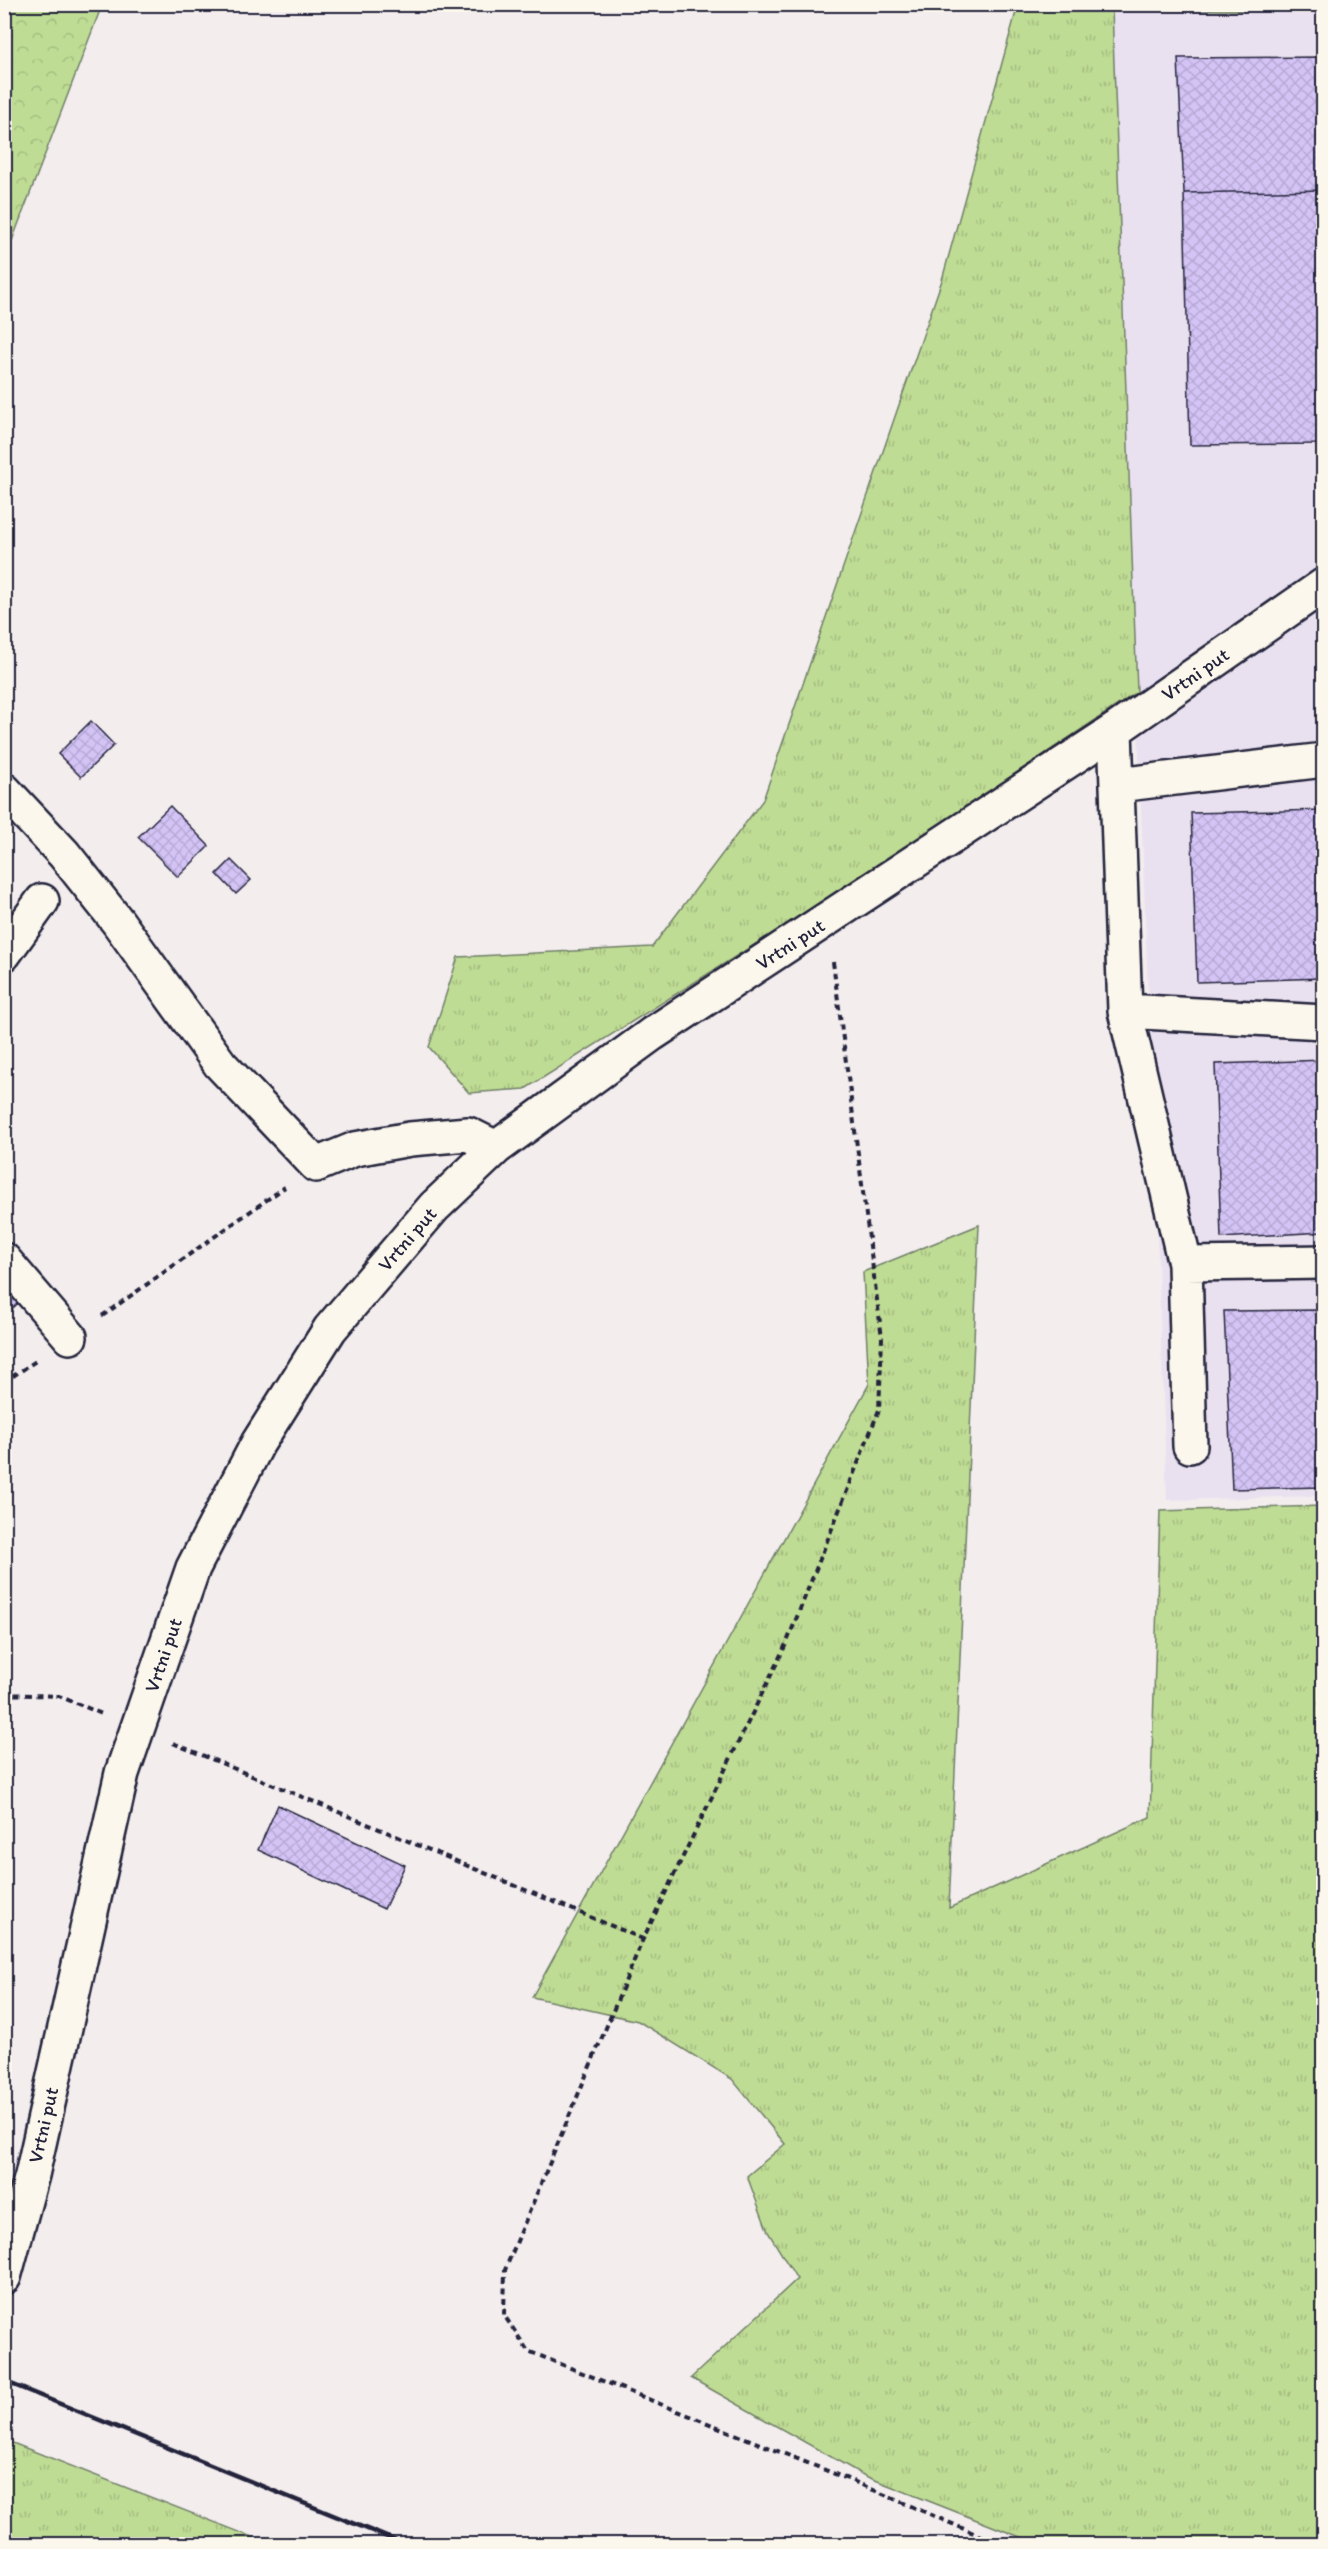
<svg xmlns="http://www.w3.org/2000/svg" width="1328" height="2549" viewBox="0 0 1328 2549" font-family="Itim,sans-serif">
<style>
.built{fill:#eae1f0}
.grass{fill:url(#grass-tufts);stroke:#707f68;stroke-width:1.5}
.forest{fill:url(#forest-crowns);stroke:#707f68;stroke-width:1.5}
.building{fill:url(#building-cross-hatch);stroke:#22223b;stroke-width:1.5}
.lines{fill:none;stroke-linecap:round;stroke-linejoin:round}
.minor-casing{stroke:#22223b;stroke-width:38}
.path{stroke:#22223b;stroke-width:4;stroke-dasharray:6 4.5;stroke-linecap:butt}
.minor{stroke:#fbf7ec;stroke-width:33}
.rail{stroke:#22223b;stroke-width:4.5}
.labels{text-anchor:middle;stroke-width:6;stroke-linejoin:round;paint-order:stroke}
.street-label{font-size:20px;fill:#22223b;stroke:#fbf7ec}
</style>
<defs>
<pattern id="grass-tufts" width="24" height="20" patternUnits="userSpaceOnUse" patternTransform="scale(1.5)"><rect width="24" height="20" fill="#bfdc94"/><path d="M3 7l-1-3M5 7V3M7 7l1-3M15 17l-1-3M17 17v-4M19 17l1-3" fill="none" stroke="#a4bc80"/></pattern>
<pattern id="forest-crowns" width="20" height="18" patternUnits="userSpaceOnUse" patternTransform="scale(1.5)"><rect width="20" height="18" fill="#bfdc94"/><path d="M2 6a3 3 0 1 1 6 0M12 15a3 3 0 1 1 6 0" fill="none" stroke="#a4bc80"/></pattern>
<pattern id="building-cross-hatch" width="8" height="8" patternUnits="userSpaceOnUse" patternTransform="scale(1.5)"><rect width="8" height="8" fill="#d4c4f6"/><path d="M0 0l8 8M0 8l8-8" fill="none" stroke="#b6a8d4"/></pattern>
</defs>
<rect width="100%" height="100%" fill="#f3edee"/>
<filter id="ink" filterUnits="userSpaceOnUse"><feTurbulence type="fractalNoise" baseFrequency=".0167" numOctaves="2"/><feDisplacementMap in="SourceGraphic" scale="12" xChannelSelector="R" yChannelSelector="G"/><feConvolveMatrix kernelMatrix="1 2 1 2 8 2 1 2 1" color-interpolation-filters="sRGB"/></filter>
<g filter="url(#ink)">
<path class="built" d="M1111,8L1323,11V1496L1167,1500Z"/>
<path class="grass" d="M1018,5H1323V11L1112,9L1137,692L846,887L525,1089L469,1093L429,1047L458,957L652,947L763,800L942,280Z
M979,1225L949,1908L1150,1817L1160,1511L1323,1506V2544H1038L865,2476L691,2378L797,2279L768,2232L747,2176L785,2144L732,2079L638,2021L532,1997L869,1384L863,1272Z
M4,2440H5L270,2544H5Z"/>
<path class="forest" d="M5,4L102,5L5,259L4,5Z"/>
<path class="building" d="M1324,57V190L1184,193L1178,58Z
M1324,190V444L1190,445L1184,193Z
M91,721L114,745L81,777L58,754Z
M170,806L209,846L178,877L138,837Z
M1324,810V978L1197,982L1191,813Z
M231,860L251,880L236,894L217,874Z
M1324,1060V1232L1221,1238L1215,1064Z
M4,1279L24,1297L4,1317Z
M1324,1310V1487L1232,1489L1224,1311Z
M278,1805L405,1865L384,1909L258,1850Z"/>
<g class="lines">
<defs>
<path id="minor" d="M1115,730L1125,1011L1185,1264L1190,1446
M1118,785L1324,760
M4,790L64,854L118,922L220,1064L316,1165L355,1149L410,1139L468,1134L496,1148
M4,954L42,901
M1125,1011L1324,1022
M4,1260L70,1337
M1185,1264L1324,1262
M4,2277L32,2175L122,1773L193,1568L258,1443L330,1329L434,1207L496,1148L652,1034L1115,730L1324,585"/>
</defs>
<use href="#minor" class="minor-casing"/>
<path class="path" d="M833,962L882,1338L879,1410L787,1642L643,1939L505,2270L504,2315L528,2351L855,2482L999,2544
M102,1316L285,1187
M4,1382L39,1359
M4,1694L59,1696L102,1714
M173,1743L643,1939"/>
<use href="#minor" class="minor"/>
<path class="rail" d="M4,2381L404,2544"/>
</g>
</g>
<g class="labels">
<g class="street-label">
<text transform="translate(1195 674) rotate(-35)" y="7">Vrtni put</text>
<text transform="translate(790 944) rotate(-33)" y="7">Vrtni put</text>
<text transform="translate(407 1239) rotate(-49)" y="7">Vrtni put</text>
<text transform="translate(163 1655) rotate(-71)" y="7">Vrtni put</text>
<text transform="translate(43 2125) rotate(-77)" y="7">Vrtni put</text>
</g>
</g>
<rect width="1328" height="2549" fill="none" stroke="#fbf7ec" stroke-width="24"/>
<rect x="12" y="12" width="1304" height="2525" fill="none" stroke="#22223b" stroke-width="2" filter="url(#ink)"/>
</svg>
